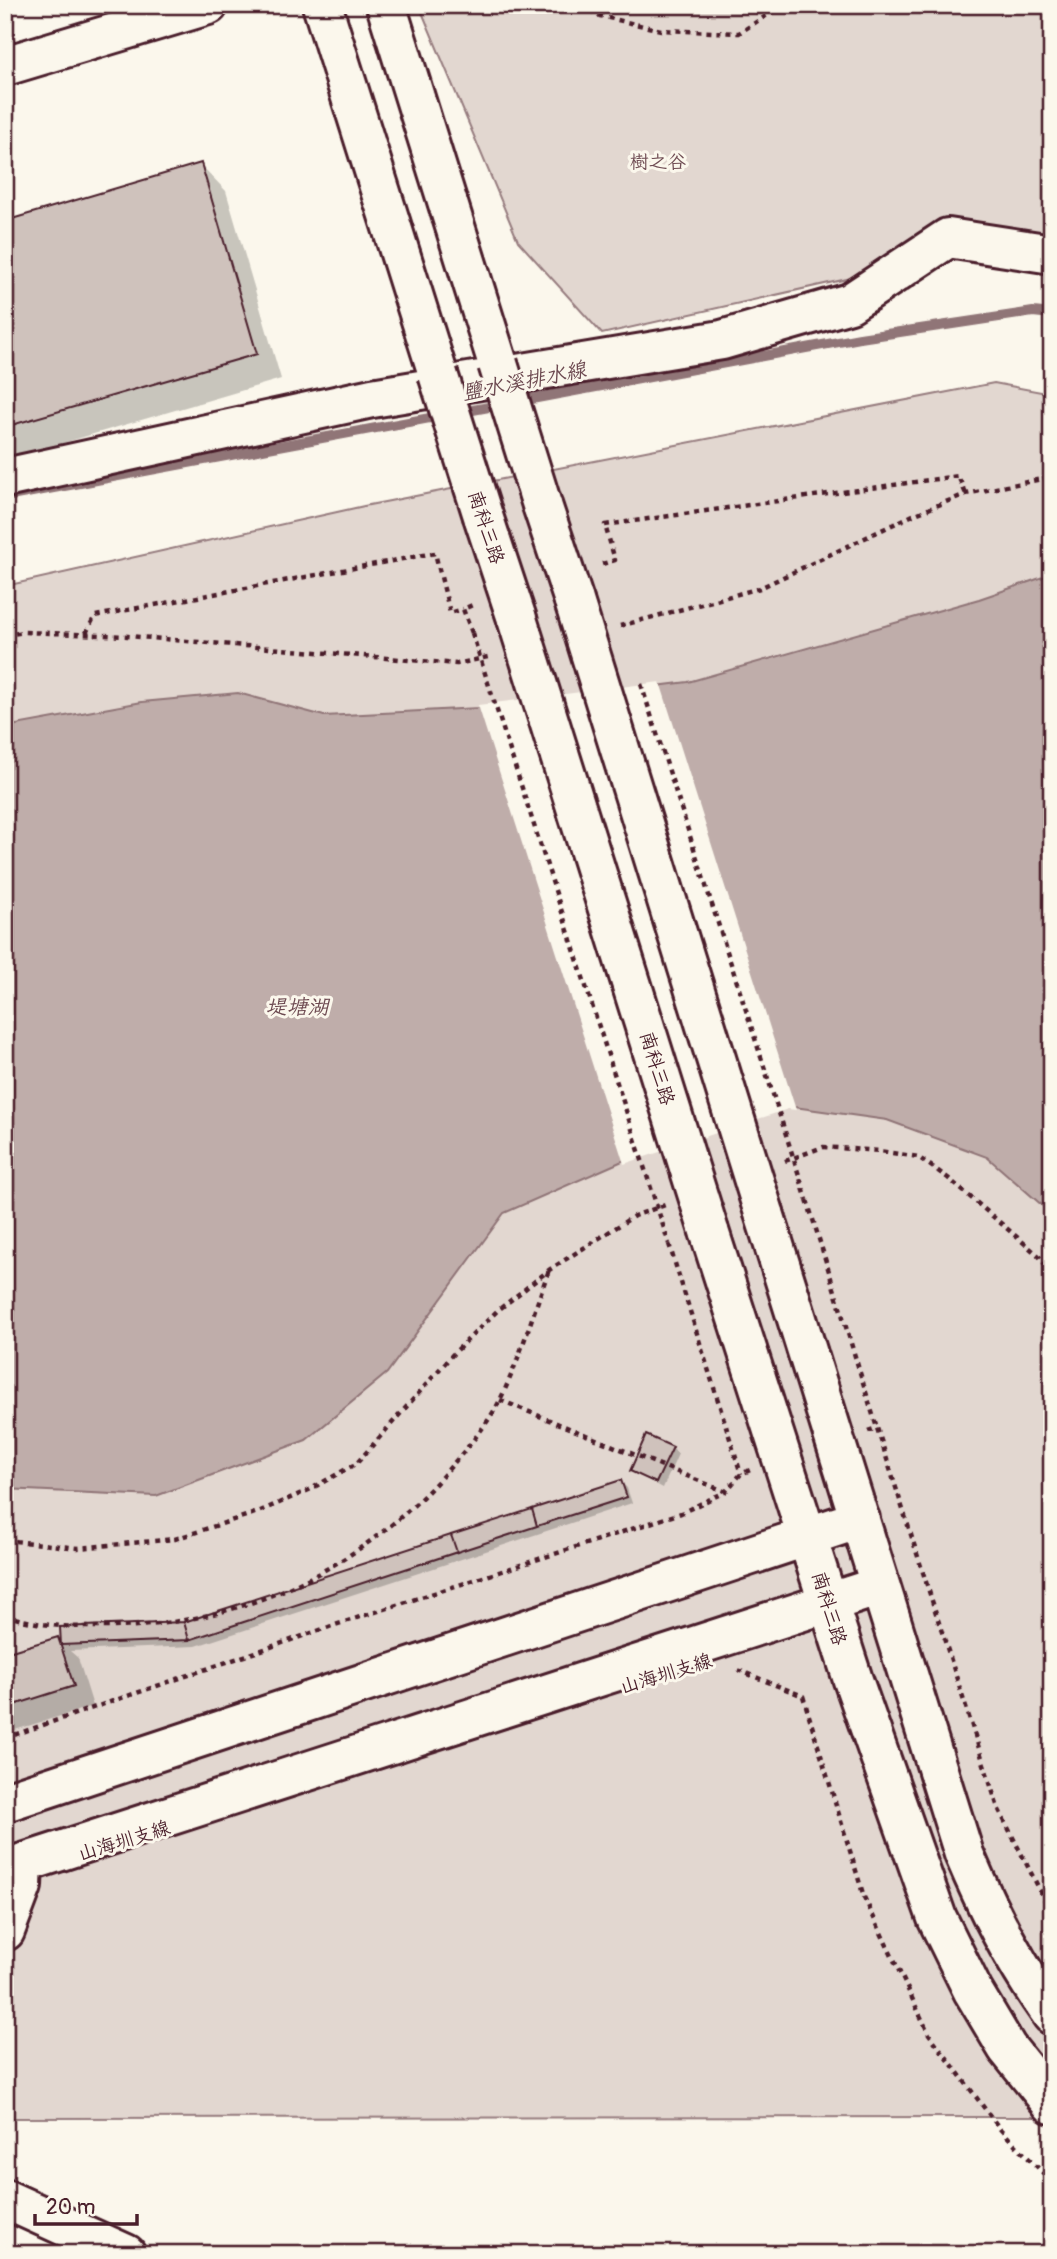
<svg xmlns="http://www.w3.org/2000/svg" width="1057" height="2259" viewBox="0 0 1057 2259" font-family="Pangolin,'LXGW WenKai TC',sans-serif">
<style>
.green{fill:#e2d7d0;stroke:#967b7e;stroke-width:2}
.water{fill:#bfadaa;stroke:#907477;stroke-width:2}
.pier{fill:#fbf7ec}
.shadow{fill:#0003}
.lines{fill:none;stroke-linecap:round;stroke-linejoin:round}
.stream{stroke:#907477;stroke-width:10}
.building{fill:#cfc2bc;stroke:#4a1f2b;stroke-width:2}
.minor-casing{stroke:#4a1f2b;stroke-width:44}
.path{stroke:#4a1f2b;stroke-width:4.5;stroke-dasharray:5 5;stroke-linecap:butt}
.minor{stroke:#fbf7ec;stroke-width:38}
.minor-bridge-casing{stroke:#4a1f2b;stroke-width:44;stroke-linecap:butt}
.path-bridge{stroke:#4a1f2b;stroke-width:4.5;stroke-dasharray:5 5;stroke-linecap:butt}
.minor-bridge{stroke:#fbf7ec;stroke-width:38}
.labels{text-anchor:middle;stroke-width:6;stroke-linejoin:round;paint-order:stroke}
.park-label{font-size:19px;fill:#704d54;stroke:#fbf7ec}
.street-label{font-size:19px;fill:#4a1f2b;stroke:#fbf7ec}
.water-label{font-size:21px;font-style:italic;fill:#6d4a51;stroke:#fbf7ec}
</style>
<rect width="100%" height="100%" fill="#fbf7ec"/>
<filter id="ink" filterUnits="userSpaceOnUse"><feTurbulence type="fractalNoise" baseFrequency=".0143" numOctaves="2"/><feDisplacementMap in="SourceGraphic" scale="14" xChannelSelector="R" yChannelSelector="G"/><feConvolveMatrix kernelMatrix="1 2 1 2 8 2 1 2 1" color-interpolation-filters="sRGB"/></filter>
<g filter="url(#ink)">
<path class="green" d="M419,5H1052V233L602,334L518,241Z
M994,383L1052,394V2117L5,2118V586L364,506Z"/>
<path class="water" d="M1052,574V1214L987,1157L887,1120L787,1106L627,1159L504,1213L387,1373L306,1440L156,1496L5,1489V727L142,702L238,693L324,716L479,708L688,682L979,599Z"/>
<path class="pier" d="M660,682L796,1110L788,1109L624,1164L478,705Z"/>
<path class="shadow" d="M201,165L226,191L281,379L5,460V223Z
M672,1448L678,1454L663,1488L632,1471Z
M621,1482L627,1488L632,1503L196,1646L70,1651L78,1658L93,1706L5,1733V1655L58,1639L63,1644L184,1624Z"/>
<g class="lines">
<path class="stream" d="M5,497L860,338L1033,312L1052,314"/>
</g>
<path class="building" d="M201,163L257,354L5,427V221Z
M646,1435L673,1447L656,1483L630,1471Z
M621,1480L627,1497L537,1526L532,1509Z
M532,1509L537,1526L457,1552L451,1535Z
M451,1535L457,1552L189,1640L184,1622Z
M184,1622L189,1640L61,1645L60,1627Z
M58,1637L74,1686L5,1708V1653Z"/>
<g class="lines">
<defs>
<path id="minor" d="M322,5L438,374
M386,5L498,364
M5,66L208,5
M5,478L372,398L722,340L850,303L948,238L1052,254
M542,505L574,601
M483,516L517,619
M764,1213L964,1854C988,1911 1015,1964 1052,2015
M709,1231L853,1680L937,1918L973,1991L1007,2048L1052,2104
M5,1802L860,1519
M5,1869L880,1586
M5,1931L22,1886L23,1863
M5,2199L126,2254"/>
</defs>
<use href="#minor" class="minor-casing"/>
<path class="path" d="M581,5L600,16L661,30L739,33L783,5
M602,564L615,560L605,525L958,476L966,494
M620,626L760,588L913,515L966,494L1052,477
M86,633L95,616L435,553L450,613L463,609
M472,633L463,609L475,604
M5,635L24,632L128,636L457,664L492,656
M785,1161L823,1147L880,1151L918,1157L948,1178L1039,1256L1052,1274
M807,1200L877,1428
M669,1244L741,1474
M500,1400L724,1491
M868,1431L877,1428L998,1808L1052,1914
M5,1540L78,1548L175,1539L258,1512L309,1490L357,1463L453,1354L497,1311L549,1270L634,1216L665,1205
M5,1615C39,1626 64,1627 99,1627C236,1629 366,1568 453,1464C470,1445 489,1422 500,1400C520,1359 533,1313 549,1270
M738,1670L803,1696L864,1897L929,2034L1000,2129L1052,2182
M5,1738L329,1627L681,1513L725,1492L741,1474L750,1470"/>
<use href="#minor" class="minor"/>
<defs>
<path id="minor-bridge" d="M498,364L542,505
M438,374L483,516
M574,601L764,1213
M517,619L709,1231"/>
</defs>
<use href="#minor-bridge" class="minor-bridge-casing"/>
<path class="path-bridge" d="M472,633L669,1244
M641,684L807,1200"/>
<use href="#minor-bridge" class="minor-bridge"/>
</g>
</g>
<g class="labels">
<g class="park-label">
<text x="658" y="168">樹之谷</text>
</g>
<g class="street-label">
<text transform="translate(487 527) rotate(72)" y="7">南科三路</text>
<text transform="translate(658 1068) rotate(73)" y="7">南科三路</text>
<text transform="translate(830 1608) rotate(73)" y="7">南科三路</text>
<text transform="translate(666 1673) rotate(-17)" y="7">山海圳支線</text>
<text transform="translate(124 1840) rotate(-17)" y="7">山海圳支線</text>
</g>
<g class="water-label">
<text transform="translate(524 381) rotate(-11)" y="7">鹽水溪排水線</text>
<text x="297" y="1014">堤塘湖</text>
</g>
</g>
<rect width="1057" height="2259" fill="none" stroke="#fbf7ec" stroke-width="28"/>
<rect x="14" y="14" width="1029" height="2231" fill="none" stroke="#4a1f2b" stroke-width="2.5" filter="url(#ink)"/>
<path d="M35 2214v10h102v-10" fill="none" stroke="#4a1f2b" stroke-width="3.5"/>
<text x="46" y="2214" font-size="21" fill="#4a1f2b" stroke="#fbf7ec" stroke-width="5" paint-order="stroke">20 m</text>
</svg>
